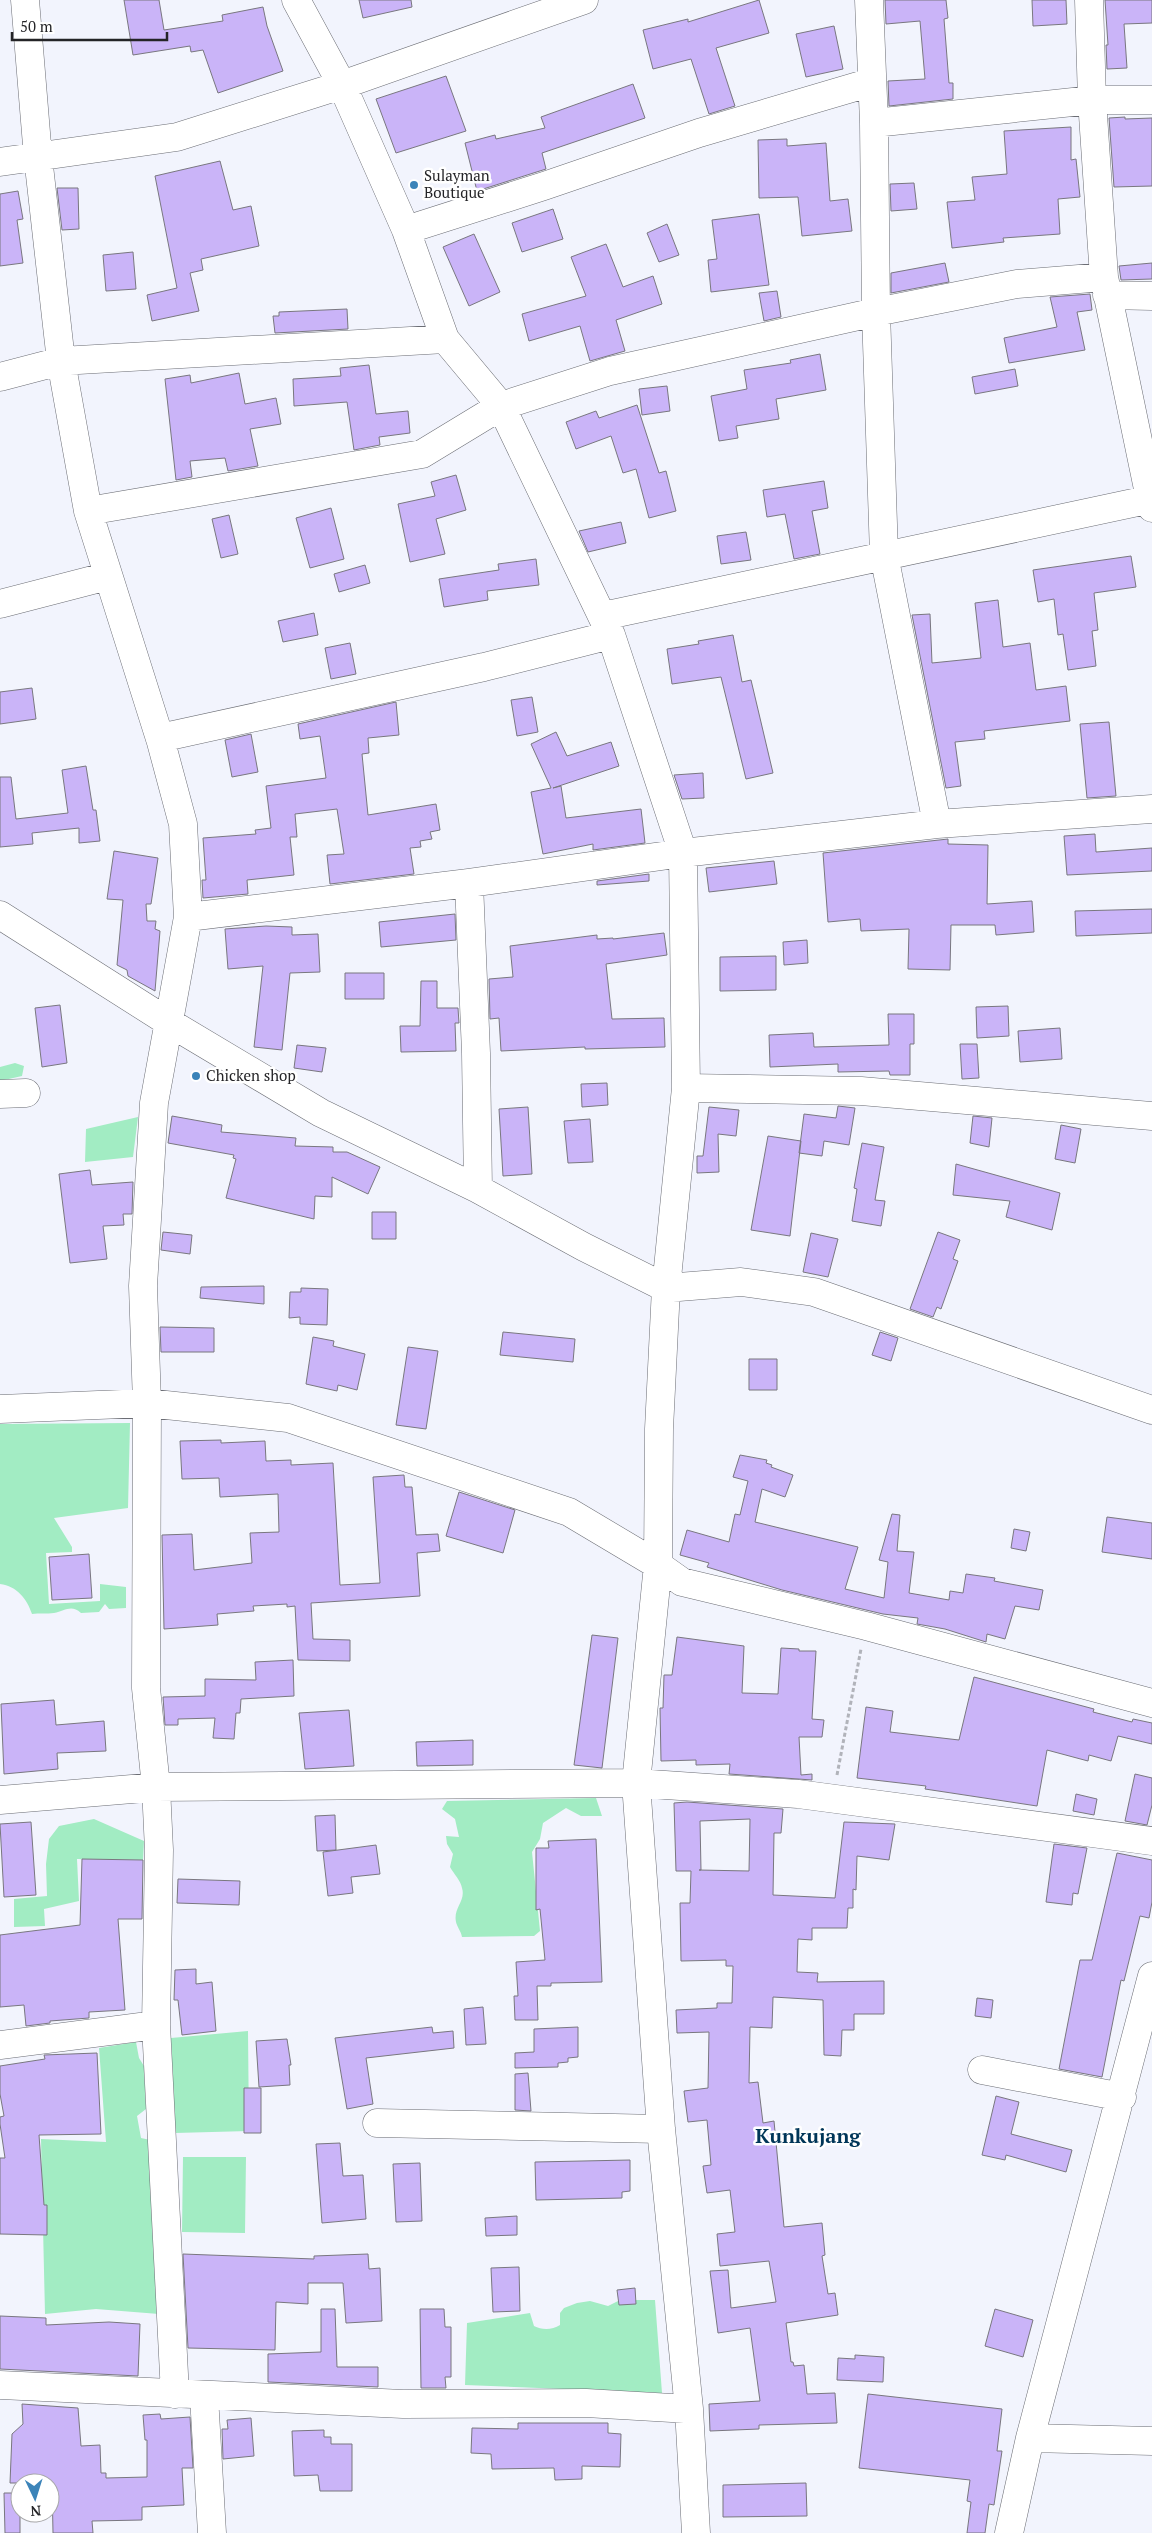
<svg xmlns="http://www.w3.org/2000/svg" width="1152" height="2533" viewBox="0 0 1152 2533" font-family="'PT Serif',serif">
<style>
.green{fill:#a2ecc3}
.building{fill:#cab4f8;stroke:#79777f;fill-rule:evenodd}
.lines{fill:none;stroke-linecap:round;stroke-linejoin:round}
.minor-casing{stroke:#6b6d74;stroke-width:29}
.path{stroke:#b1b3ba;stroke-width:3;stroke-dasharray:4 2.5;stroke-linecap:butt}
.minor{stroke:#fff;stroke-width:28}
.poi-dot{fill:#3c84b9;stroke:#fff;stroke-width:2}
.labels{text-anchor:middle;stroke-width:5;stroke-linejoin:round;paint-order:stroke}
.poi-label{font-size:15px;fill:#242427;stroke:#fff;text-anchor:start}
.district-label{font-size:20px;font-weight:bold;fill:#003658;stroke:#fff}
</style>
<rect width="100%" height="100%" fill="#f2f4fd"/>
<path class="green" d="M15,1063L24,1066L22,1076L0,1081V1067Z
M138,1117L133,1157L85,1162L86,1129Z
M130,1423L128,1508L54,1518L72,1547V1552L46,1553L49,1604L100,1601V1584L126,1587V1608L109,1609L105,1604L99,1612L81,1613C71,1604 65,1611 54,1613C47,1614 39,1613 32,1614C27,1599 17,1586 0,1584V1424Z
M596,1798L602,1816H581L566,1808L543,1823L540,1839L532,1852L540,1931L534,1936L462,1937C461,1931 457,1927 456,1922C453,1908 466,1901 462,1888C461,1881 454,1874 450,1867L453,1854L447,1844L446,1836L459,1837L455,1819L442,1809L447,1801Z
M94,1819L144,1841L143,1860L77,1859L79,1901L44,1909L45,1926L14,1927V1899L47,1896L46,1864L49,1839L59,1826Z
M248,2031L249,2131L175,2133L171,2038Z
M136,2042L139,2058L144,2066L146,2109L137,2116L141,2138L155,2141L159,2314L96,2309L45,2314L41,2139L106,2142L99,2048Z
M183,2157H246L245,2233L182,2232Z
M620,2300H655L662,2393L465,2385L467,2323L530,2313L534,2326C542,2330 552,2330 560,2325V2313L564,2308L577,2303L590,2301L608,2306Z"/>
<path class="building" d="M124,0H159L164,30L223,21L222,15L263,7L267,26L283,71L218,93L203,50L191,52L190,46L133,55Z
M359,0H411L412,7L363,18Z
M759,0L769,33L716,48L735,106L709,114L691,59L653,69L643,30L688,19V22Z
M885,0H946L948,18L944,19L949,83H953V99L889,106L888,81L925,79L920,21L886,24Z
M1032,0H1066L1067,24L1033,26Z
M1105,0H1152V23L1124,24L1127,68L1107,69L1106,45H1108Z
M834,26L843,69L806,77L796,34Z
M446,76L466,131L396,153L376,99Z
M633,84L645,118L542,153L546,169L477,191L465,143L495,135L496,139L545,128L541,117Z
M1125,117V119L1152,118V186L1114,187L1109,118Z
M1071,127V160L1076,159L1080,197L1058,199L1060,234L1003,238L1004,242L952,248L947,202L975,200L972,177L1007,174L1004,131Z
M787,139V146L826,143L830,201L848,199L852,231L802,236L798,197L759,198L758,140Z
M220,161L233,210L251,206L259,246L201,259L203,270L190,273L199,311L152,321L147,295L177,288L155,176Z
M914,183L917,209L891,211L890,184Z
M57,188H78L79,229L62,230Z
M18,191L23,219L17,220L23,263L0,266V194Z
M553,209L563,239L522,252L512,223Z
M759,214L769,285L711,292L708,260L717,259L712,220Z
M667,224L679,255L659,262L647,233Z
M474,234L500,292L469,306L443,247Z
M606,244L623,287L653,276L662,304L616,320L625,351L590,361L580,326L529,341L522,314L586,296L571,257Z
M133,252L136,289L106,291L103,255Z
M945,263L949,282L891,293V273Z
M1152,263V279L1121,280L1119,266Z
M777,291L781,317L764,321L759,293Z
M1090,294L1092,310L1077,312L1085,350L1009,363L1004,338L1057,327L1050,297Z
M347,309L348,329L275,333L273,316H279V312Z
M820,354L826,390L776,399L779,419L736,426L738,438L719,441L711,396L747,389L744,370L791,363L790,360Z
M369,365L376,414L408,411L410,433L379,437L380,445L354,450L347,402L294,406L293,379L341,376L340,368Z
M1015,369L1018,386L975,394L972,377Z
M239,373L245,404L276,398L281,424L250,429L258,466L228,471L225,458L190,461L192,477L176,480L165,379L190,375L191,383Z
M667,386L670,411L642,415L639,389Z
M637,405L659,473L666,471L676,511L649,518L636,469L623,473L611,436L576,449L566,422L596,411L599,418Z
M456,475L466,510L436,519L445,554L410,562L398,504L435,496L431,482Z
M824,481L828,508L812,511L820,554L794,559L785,514L767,517L763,490Z
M331,508L344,559L310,568L296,518Z
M229,515L238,554L221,558L212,519Z
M621,522L626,543L588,552L579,531Z
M746,532L751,560L721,564L717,536Z
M1131,556L1136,587L1094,593L1098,630L1092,631L1096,666L1068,670L1063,634L1058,635L1054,599L1038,602L1033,570Z
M536,559L539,585L487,591L488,600L444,607L439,579L499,570L498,564Z
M365,565L370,583L339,592L334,574Z
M998,600L1003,647L1030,643L1036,690L1066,686L1070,721L984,731L985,739L955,742L961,786L946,788L912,615L930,614L932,663L981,658L975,603Z
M314,613L318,635L283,642L278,621Z
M733,635L742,682L751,680L773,773L746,779L721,677L672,684L667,649L699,644L698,641Z
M350,643L356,674L331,679L325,648Z
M32,688L36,719L0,724V692Z
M532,697L538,732L517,736L511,700Z
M396,702L399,735L368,738L369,753L362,754L368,815L436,804L440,830L430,832L432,839L420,841L421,847L410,848L414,874L330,884L327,855L344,854L337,809L295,814L297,837H290L294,875L247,880L248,894L203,898L202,880H206L203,838L256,834L255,830L271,828L266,786L326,778L320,736L300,739L298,724Z
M1109,722L1116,796L1087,798L1080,724Z
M556,732L567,756L611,742L619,766L553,788L561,786L566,818L641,809L645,843L593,850V844L543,854L531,792L551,788L531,744Z
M251,734L258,772L232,777L225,740Z
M86,766L93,810H96L100,841L79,843V828L32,833L33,844L0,847V777H11L16,819L68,813L62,770Z
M703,773L704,798L682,799L674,775Z
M1095,834L1096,852L1152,848V871L1067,875L1064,836Z
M948,839V844L988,845L987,904L1032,901L1034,932L996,935L995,925H951L950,970L908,969L909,929L861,931L860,919L828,922L823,853Z
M114,851L158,858L151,904H146L147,921H156L155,929L160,931L155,991L128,976L127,970L117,965L123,900L107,899Z
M774,861L777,884L709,892L706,868Z
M649,874V881L597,885V881Z
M1152,909V933L1076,936L1075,911Z
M455,914L456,940L381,947L379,922Z
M266,926L292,927V935L318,934L320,972L290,973L282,1050L254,1047L263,966L228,969L225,929Z
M664,933L667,955L606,964L612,1019L664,1018L665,1047L585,1049V1047L501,1051L499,1018L490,1019L489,979L513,977L510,946L597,935V939L613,938V939Z
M807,940L808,963L784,965L783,942Z
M776,956V990L720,991V957Z
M345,973H384V999H345Z
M421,981H437V1008H458L459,1023H455L456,1051L401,1052L400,1026H420Z
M60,1005L67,1063L42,1067L35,1008Z
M1008,1006L1009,1036L977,1038L976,1007Z
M888,1014H914V1044H910V1075H890L889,1071L838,1072V1064L770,1067L769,1035L813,1033L814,1047L889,1045Z
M1060,1028L1062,1059L1020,1062L1018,1031Z
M960,1044H977L979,1078L962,1079Z
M297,1045L326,1048L322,1072L294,1068Z
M607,1083L608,1105L582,1107L581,1084Z
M838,1106L855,1108L849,1145L824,1141L822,1156L799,1153L804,1114L836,1118Z
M528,1107L532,1174L503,1176L499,1109Z
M709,1107L739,1110L736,1136L718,1134L719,1172L697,1173V1156H703Z
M172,1116L222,1125L221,1132L296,1138L295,1146L333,1147V1152H347L380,1167L368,1194L332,1177V1197L315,1196L314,1219L226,1198L236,1159L233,1158L234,1155L168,1143Z
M973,1116L992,1118L989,1147L970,1143Z
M590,1119L593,1162L568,1163L564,1121Z
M1061,1125L1081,1129L1075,1163L1055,1159Z
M768,1136L801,1141L790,1236L751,1230Z
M862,1143L884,1147L875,1200L885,1201L881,1226L852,1221L857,1189L854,1188Z
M956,1164L1060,1193L1052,1230L1006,1217L1010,1201L953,1195Z
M90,1170L92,1185L133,1182L132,1214H123L124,1225L103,1226L107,1259L70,1263L59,1174Z
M372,1212H396V1239H372Z
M163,1232L192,1235L190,1254L161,1250Z
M938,1232L960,1240L953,1259L958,1261L941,1309L937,1307L933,1317L910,1309Z
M811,1233L838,1239L828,1277L803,1272Z
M264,1286V1304L200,1298L201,1287Z
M301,1288L328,1289L327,1325L300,1324V1317L289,1318L290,1292H301Z
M160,1327L214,1328V1352H161Z
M503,1332L575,1339L573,1362L500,1355Z
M880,1332L898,1338L891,1361L872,1355Z
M313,1337L334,1341L333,1346L365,1354L357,1390L338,1385L337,1391L306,1384Z
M408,1347L438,1351L426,1429L396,1425Z
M749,1359H777V1390H749Z
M221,1440V1443L265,1441L266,1461L291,1460V1465L333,1463L340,1585L380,1583L373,1477L404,1475L405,1487H412L416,1535L438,1534L440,1551L417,1553L420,1596L311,1603L313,1639L350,1640V1661L298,1660L295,1606L287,1607V1604L253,1606L254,1611L217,1614L218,1625L164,1629L162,1535L192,1534L194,1570L252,1563L250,1533L279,1532L278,1494L220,1497L219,1478L182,1479L180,1441Z
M740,1455L767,1460L766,1463L772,1465L771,1467L793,1475L785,1497L762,1489L755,1522L858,1547L845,1589L884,1598L888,1562L879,1560L892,1514L900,1515L897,1551L914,1552L909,1593L949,1600L950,1591L963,1593L966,1574L995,1578L994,1581L1043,1590L1039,1610L1015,1606L1005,1639L987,1634L986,1642L945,1629L917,1624L918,1618L883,1614L782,1590L707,1567L709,1563L680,1555L687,1530L729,1542L735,1514L740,1515L748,1481L733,1477Z
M459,1492L515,1510L503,1553L446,1536Z
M1107,1517L1152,1523V1559L1102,1552Z
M1014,1529L1030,1532L1026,1551L1011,1548Z
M89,1554L92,1598L52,1600L49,1557Z
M592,1635L618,1638L602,1768L574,1765Z
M677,1637L744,1646L742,1693L778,1694L781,1648L799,1649V1651H816L812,1719L824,1720L822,1737H799L801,1775L812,1774V1780L729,1774L730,1764L696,1765V1760L661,1761L660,1708H663L664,1675H672Z
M293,1660L294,1696L241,1699L240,1713H236L234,1739L213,1738L215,1718L178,1719V1725H165L163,1697L205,1696V1679L256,1680L255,1662Z
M974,1677L1094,1709L1093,1712L1132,1722L1133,1719L1152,1723V1744L1118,1736L1111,1761L1089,1755L1088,1761L1047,1750L1037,1806L925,1789L926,1786L857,1778L866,1707L893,1711L890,1732L959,1740Z
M54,1700L56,1725L104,1721L106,1751L57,1753L58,1769L4,1774L1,1704Z
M349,1710L354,1766L305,1769L299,1713Z
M473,1740V1765L417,1766L416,1742Z
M1135,1774L1152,1778V1805L1147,1825L1125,1821Z
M1076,1794L1097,1799L1094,1815L1073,1811Z
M687,1802L783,1809L781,1833H774L773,1895L835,1898L844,1822L895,1824L889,1860L857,1856L856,1890L853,1889V1908H848L847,1928H812V1940L798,1939L797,1972L818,1973L817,1982L884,1981V2014H854V2030H842L841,2056L824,2055L823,2000L773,1997L772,2028L750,2027L749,2083L758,2082L763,2123L774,2121L784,2227L822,2223L825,2255L822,2256L828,2294L835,2293L838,2315L786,2323L791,2362H793L794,2366L804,2365L807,2394L835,2393L837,2423L759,2425V2429L710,2431L709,2404L760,2401L750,2328L718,2333L710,2271L728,2270L731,2308L776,2302L769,2261L720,2266L717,2234L735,2232L730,2190L707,2193L703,2166L711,2165L707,2120L688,2122L684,2091L708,2088L709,2032L677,2033L676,2010L717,2008V2003H732L733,1966H726V1960L681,1961L680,1903H690L691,1871H676L674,1803ZM750,1819L749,1871L699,1870H701L700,1821Z
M335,1815L336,1850L317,1851L315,1816Z
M31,1822L36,1895L4,1897L0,1824Z
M596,1839L602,1982L551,1983V1986H537L538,2020H515L514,1996H518L516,1962L545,1960L540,1909L536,1910V1848H549L548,1841Z
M1054,1844L1087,1848L1078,1894L1073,1893L1072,1905L1046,1902Z
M376,1845L380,1874L351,1877L353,1893L328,1896L323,1852Z
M1117,1853L1152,1860V1902L1149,1918L1140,1916L1124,1981L1121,1980L1102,2077L1059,2069L1080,1960H1092Z
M82,1859L143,1860L142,1919H118L125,2010L89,2012V2018L50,2021V2023L26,2026L24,2005L0,2007V1935L80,1925Z
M178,1879L240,1881L239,1905L177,1903Z
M196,1969V1984L212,1982L216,2031L182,2035L178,2000H174L175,1970Z
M977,1998L993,2000L991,2018L975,2016Z
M483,2007L486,2044L466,2045L464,2009Z
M432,2027L433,2033L453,2031L454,2048L366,2058L373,2104L347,2109L335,2038Z
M578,2027V2057L568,2058V2062L558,2063V2067L515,2068V2053L534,2052V2029Z
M287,2039L291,2065H289L290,2085L259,2087L256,2041Z
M97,2053L101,2134L39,2135L44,2205H47V2235L0,2234V2158H5L0,2124V2117L4,2116L0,2094V2066L45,2059L44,2055Z
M528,2073L531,2111L515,2110V2074Z
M244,2088H261V2133H244Z
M996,2096L1019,2102L1011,2134L1072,2150L1066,2172L1006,2155L1005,2160L982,2155Z
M340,2143L343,2176L363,2175L366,2219L322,2223L316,2144Z
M630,2160V2191L622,2192V2198L536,2200L535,2162Z
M420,2163L422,2221L396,2222L393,2164Z
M517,2216V2235L486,2236L485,2218Z
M183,2254L314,2259V2256L368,2254L369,2269L380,2268L382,2321L346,2323L343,2283H308V2304L276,2302L275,2350L188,2348Z
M519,2267L520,2311L493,2312L491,2268Z
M635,2288L636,2304L619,2305L617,2290Z
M321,2309H335L337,2367H378V2387L268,2382V2354L321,2352Z
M420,2309H444L445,2327H451V2377H445L446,2388H421Z
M995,2309L1033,2320L1023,2357L985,2346Z
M0,2316L46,2318V2325L109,2322L140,2324L138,2376L0,2369Z
M855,2355L884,2357L883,2382L837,2380L838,2358L855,2359Z
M868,2394L1002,2409L997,2451H1002L994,2505L989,2504L985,2533H967L971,2502L967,2501L970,2480L859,2468Z
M22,2404L78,2408L81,2446L100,2445L101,2473H106V2478L147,2477V2440H145L143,2415L160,2414L161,2419L190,2417L193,2468H182L184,2505L142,2507V2520L92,2521L93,2533H53L52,2483H10L12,2434L23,2424Z
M251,2418L254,2456L223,2459L222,2429H228L227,2420Z
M518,2423H608V2433L621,2434L620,2467L582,2466V2479L555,2480L554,2468L492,2469L491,2454L471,2453L472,2428L518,2429Z
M324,2430V2437H331V2444H352V2491H320L318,2475L294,2476L292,2431Z
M806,2483L807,2516L723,2517V2485Z
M4,2493H20V2533H5Z"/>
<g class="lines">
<defs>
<path id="minor" d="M296,0L342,85L406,230L445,339L501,406L611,635L683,853L686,1088L666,1288L659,1429L658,1565L636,1783L661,2129L689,2409L696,2533
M869,0L874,123L876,312L884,555L937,824
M1089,0L1092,100L1104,277L1152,508
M874,123L1092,100H1152
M0,162L177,137L342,85L584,0
M406,230L544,186L699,133L872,82
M1107,295L1152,296
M0,377L61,361L445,339
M88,511L422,454L501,406L610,371L876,312L1017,284L1104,277
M0,604L108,576
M603,616L1152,499
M160,738L484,667L611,635
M469,883L476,1053L478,1189
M0,915L170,1023L321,1113L478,1189L584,1247L666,1288L741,1282L814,1292L1152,1410
M188,917L469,883L683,853L937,824L1152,809
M686,1088L861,1091L1152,1116
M0,1094L26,1093
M0,1409L147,1403L288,1418L569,1512L658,1565L682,1582L866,1626L1152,1703
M0,1800L156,1787L636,1783L798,1794L1152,1841
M156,2025L175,2394
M0,2045L156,2025L159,1850L156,1787L146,1688L147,1403L143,1286L154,1103L188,917L183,824L161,742L88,511L61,361L38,157L25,0
M982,2070L1122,2097
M377,2123L661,2129
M0,2385L403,2404L586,2403L689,2409
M204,2396L212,2533
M1030,2438L1152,2441
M1009,2533L1030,2438L1152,1976"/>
</defs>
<use href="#minor" class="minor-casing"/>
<path class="path" d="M837,1775L861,1649"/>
<use href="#minor" class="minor"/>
</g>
<g class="poi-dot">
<circle cx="414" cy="185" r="5"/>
<circle cx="196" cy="1076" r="5"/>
</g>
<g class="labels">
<g class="poi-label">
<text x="424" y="181">Sulayman<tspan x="424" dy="17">Boutique</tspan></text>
<text x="206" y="1081">Chicken shop</text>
</g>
<g class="district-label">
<text x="808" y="2143">Kunkujang</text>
</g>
</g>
<g transform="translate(35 2498) rotate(176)"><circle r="24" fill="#ffffff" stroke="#a7a7a9"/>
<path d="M0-4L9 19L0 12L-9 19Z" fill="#3c84b9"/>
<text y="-8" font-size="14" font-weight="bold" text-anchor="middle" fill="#242427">N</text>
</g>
<path d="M12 32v8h155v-8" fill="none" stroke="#242427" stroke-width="2.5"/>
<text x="20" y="32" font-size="15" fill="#242427" stroke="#ffffff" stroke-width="4" paint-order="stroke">50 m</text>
</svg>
